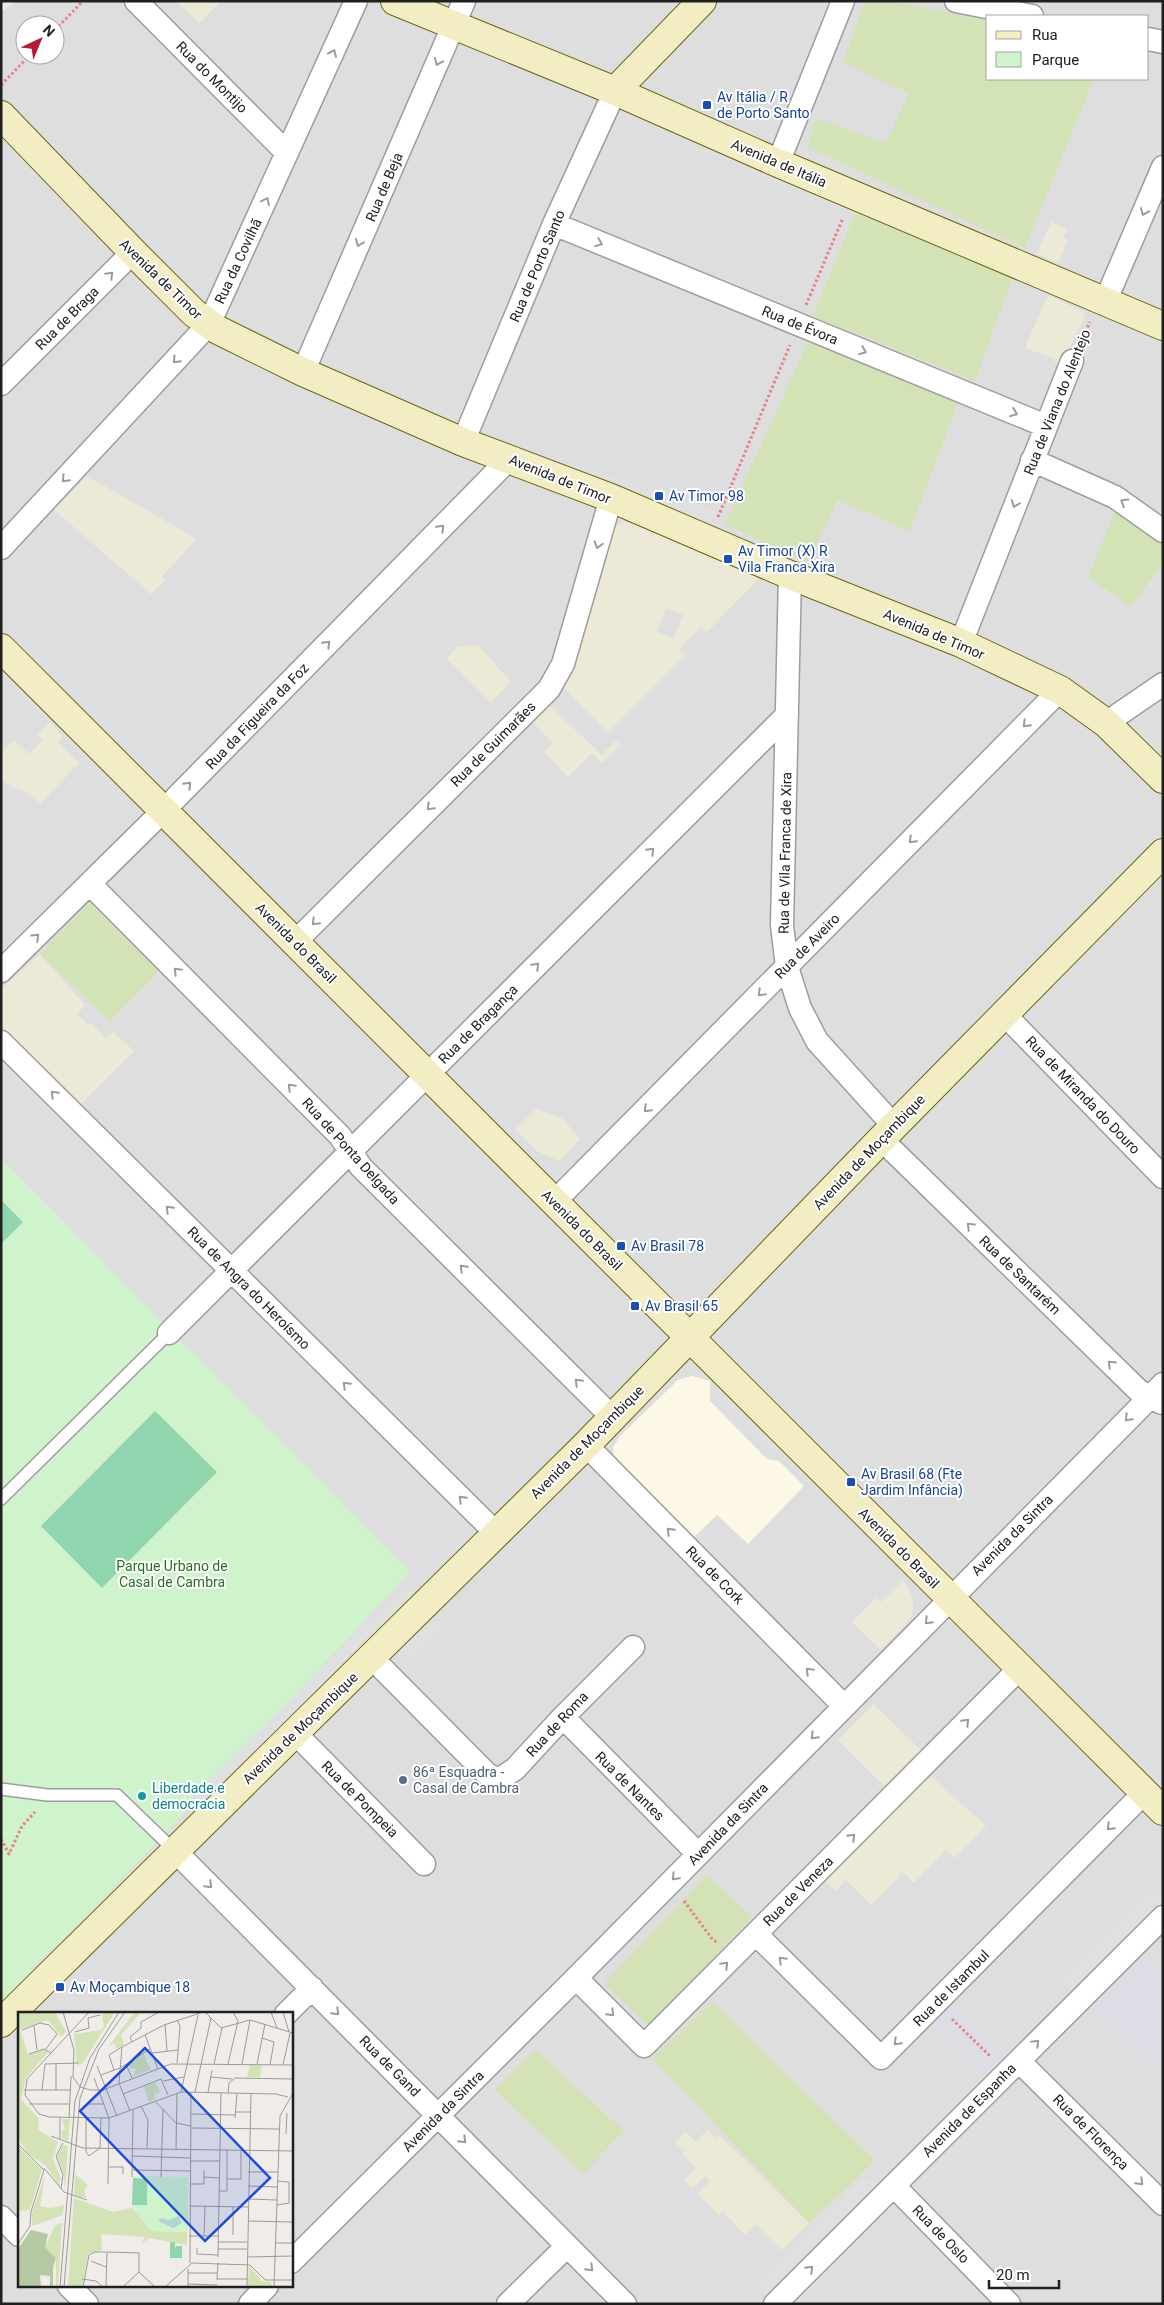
<svg xmlns="http://www.w3.org/2000/svg" width="1164" height="2305" viewBox="0 0 1164 2305" font-family="Roboto,sans-serif">
<style>
.residential{fill:#dedede;fill-rule:evenodd}
.education{fill:#fcf8e5}
.farmland{fill:#ecead6;fill-rule:evenodd}
.grass{fill:#d3e3b5}
.park{fill:#cff3cb}
.pitch{fill:#90d5ae}
.parking{fill:#e0e0e0}
.plaza{fill:#dddee5}
.lines{fill:none;stroke-linecap:round;stroke-linejoin:round}
.lane-casing{stroke:#9d9d9d;stroke-width:14}
.street-casing{stroke:#9d9d9d;stroke-width:25}
.secondary-casing{stroke:#6c6613;stroke-width:30}
.path{stroke:#e98087;stroke-width:3;stroke-dasharray:2.5 2.5;stroke-linecap:butt}
.lane{stroke:#fff;stroke-width:11}
.street{stroke:#fff;stroke-width:22}
.secondary{stroke:#f2edc3;stroke-width:28}
.oneway{stroke:#9b9b9b}
.transit-dot{fill:#1a4fb4;stroke:#fff;stroke-width:2}
.service-dot{fill:#5c6f8a;stroke:#fff;stroke-width:2}
.culture-dot{fill:#0f9aa8;stroke:#fff;stroke-width:2}
.labels{text-anchor:middle;stroke-width:4;stroke-linejoin:round;paint-order:stroke}
.street-label{font-size:14px;fill:#202020;stroke:#fff}
.transit-label{font-size:14px;fill:#164399;stroke:#fff;text-anchor:start}
.park-label{font-size:14px;fill:#22731a;stroke:#fff}
.service-label{font-size:14px;fill:#4e5e75;stroke:#fff;text-anchor:start}
.culture-label{font-size:14px;fill:#0d838f;stroke:#fff;text-anchor:start}
.inset-road{fill:none;stroke:#9d9a98;stroke-width:1}
.view{fill:#1d4ed8;fill-opacity:0.15;stroke:#1d4ed8;stroke-width:2.5}
.inset-edge{fill:none;stroke:#202020;stroke-width:2.5}
</style>
<rect width="100%" height="100%" fill="#f0ece8"/>
<path class="residential" d="M16,1H1163V2304H1V12ZM988,16H1148V79H988ZM25,25H55V55H25ZM19,2014H291V2286H19Z"/>
<path class="education" d="M692,1376L710,1381V1401L767,1459L779,1461L804,1486L748,1544L717,1515L692,1539L614,1456L613,1447L620,1436L678,1380Z"/>
<path class="farmland" d="M177,1H221L199,24Z
M1051,222L1067,229L1063,238L1068,239L1058,263L1037,254Z
M1048,295L1084,312L1085,316L1061,365L1054,361L1055,359L1025,348Z
M87,476L197,539L162,576L165,580L151,594L54,510Z
M624,522L646,529L760,577L707,632L701,627L684,643L679,651L685,656L608,733L563,687L575,664L616,526ZM666,608L683,615L674,639L657,632Z
M478,645L511,682L491,702L447,659L457,647Z
M549,705L602,755L616,741L621,744L602,763L592,753L568,777L544,752L553,743L532,721Z
M50,722L62,736L59,743L79,763L40,804L27,792L11,787L3,780L1,782V753L14,740L29,754L43,740L37,735Z
M40,954L85,1005L77,1014L88,1025L91,1023L106,1038L113,1032L134,1051L81,1104L1,1025V989Z
M536,1109L562,1118L580,1139L559,1161L537,1151L515,1130Z
M903,1580L910,1592L913,1602V1611L907,1622L881,1650L852,1622L876,1598L881,1602Z
M873,1704L922,1751L886,1788L838,1740Z
M933,1778L986,1826L955,1858L946,1850L914,1883L902,1871L898,1878L871,1905L846,1880L835,1891L826,1881L827,1879L903,1801L928,1779Z
M707,2130L716,2138L719,2135L809,2223L782,2250L756,2225L745,2235L723,2211L719,2215L698,2194L710,2181L705,2176L692,2189L684,2180L696,2168L682,2154L685,2152L675,2142L685,2132L696,2142Z"/>
<path class="grass" d="M865,1H891L988,21V79H1094L1025,248L807,147L816,119L886,143L909,93L843,62Z
M855,213L1013,276L975,381L813,316Z
M808,342L959,400L910,531L838,500L807,563L725,524Z
M1116,509L1163,541V563L1131,607L1088,577Z
M90,902L161,969L110,1021L40,954Z
M707,1875L752,1917L649,2026L604,1984Z
M713,2002L875,2161L809,2223L652,2058Z
M535,2050L624,2131L583,2174L495,2090Z"/>
<path class="park" d="M1,1159L410,1572L1,2008Z"/>
<path class="pitch" d="M1,1200L23,1222L1,1244Z
M155,1411L217,1472L102,1588L41,1526Z"/>
<path class="parking" d="M706,144L845,203L843,210L704,151Z
M578,462L640,487L637,495L574,470Z
M653,485L716,511L709,526L647,500Z
M718,1385L785,1454H772L718,1397Z
M405,1586L417,1599L197,1816L185,1803Z
M431,1615L445,1627L412,1661L399,1647Z
M1088,1724H1099L1163,1785V1797Z
M129,1875L135,1879L37,1976L31,1969Z
M1163,1894V1902L1073,1992L1064,1980L1148,1895Z
M561,1970L573,1972L463,2082L462,2069Z
M861,2180L883,2181L767,2299L766,2294L758,2284Z"/>
<path class="plaza" d="M1135,1944L1163,1978V2072L1083,1996Z
M950,1997L1010,2056L989,2078L928,2019Z"/>
<g class="lines">
<defs>
<path id="lane" d="M1,1499L169,1333
M1,1789L47,1795H117L175,1851"/>
<path id="street" d="M136,1L287,153
M956,1L1032,16
M1148,39L1163,42
M778,163L843,1
M554,224L1046,426
M1105,302L1163,167
M303,372L464,1
M1,384L133,252
M463,442L554,224L615,91
M1032,460L1115,497L1163,531
M1,548L209,324L356,1
M790,575L782,925L787,967L800,1008L817,1041L894,1126
M961,643L1072,361
M1106,723L1163,684
M90,884L340,1136L361,1167L612,1417
M295,942L549,689L563,664L611,498
M1,971L164,810L510,458
M1004,1014L1163,1177
M1,1042L496,1533
M881,1139L1139,1391L1162,1403
M554,1202L1060,690
M169,1333L787,715
M586,1445L844,1706
M372,1658L487,1774L498,1780L515,1769L563,1717L633,1647
M563,1717L698,1854
M295,1733L424,1864
M175,1851L625,2304
M756,1934L881,2058L1145,1792
M576,1978L644,2046L1020,1668
M286,2014L312,1988
M1019,2061L1163,2204
M894,2186L1009,2304
M1,2217L19,2235
M291,2262L576,1978L1163,1384
M69,2286L87,2304
M250,2304L267,2286
M508,2304L567,2246
M775,2304L1163,1917"/>
<path id="secondary" d="M395,1L615,91L778,163L1163,326
M615,91L702,1
M1,115L133,252L194,313L218,330L303,372L463,442L611,498L790,575L961,643L1060,690L1106,723L1163,779
M1,648L1163,1811
M1,2023L586,1445L894,1126L1163,853"/>
</defs>
<use href="#lane" class="lane-casing"/>
<use href="#street" class="street-casing"/>
<use href="#secondary" class="secondary-casing"/>
<path class="path" d="M55,30L83,1
M1,85L30,55
M806,305L843,218
M1081,341L1090,322
M718,517L790,345
M1,1839L9,1854L22,1826L35,1812
M684,1901L713,1940L717,1942
M952,2019L991,2057"/>
<use href="#lane" class="lane"/>
<use href="#street" class="street"/>
<use href="#secondary" class="secondary"/>
</g>
<defs><path id="oneway-chevron" d="M-2-3.5L2.5 0L-2 3.5" fill="none" stroke-width="1.6" stroke-linecap="round" stroke-linejoin="round" transform="scale(1.25)"/></defs>
<g class="oneway">
<use href="#oneway-chevron" transform="translate(333 53) rotate(-66)"/>
<use href="#oneway-chevron" transform="translate(438 62) rotate(113)"/>
<use href="#oneway-chevron" transform="translate(266 201) rotate(-65)"/>
<use href="#oneway-chevron" transform="translate(1144 212) rotate(113)"/>
<use href="#oneway-chevron" transform="translate(359 243) rotate(113)"/>
<use href="#oneway-chevron" transform="translate(599 243) rotate(22)"/>
<use href="#oneway-chevron" transform="translate(110 275) rotate(-45)"/>
<use href="#oneway-chevron" transform="translate(863 351) rotate(22)"/>
<use href="#oneway-chevron" transform="translate(176 360) rotate(133)"/>
<use href="#oneway-chevron" transform="translate(1014 413) rotate(22)"/>
<use href="#oneway-chevron" transform="translate(65 479) rotate(133)"/>
<use href="#oneway-chevron" transform="translate(1124 502) rotate(-148)"/>
<use href="#oneway-chevron" transform="translate(1015 504) rotate(111)"/>
<use href="#oneway-chevron" transform="translate(441 528) rotate(-46)"/>
<use href="#oneway-chevron" transform="translate(598 545) rotate(106)"/>
<use href="#oneway-chevron" transform="translate(327 644) rotate(-46)"/>
<use href="#oneway-chevron" transform="translate(1026 724) rotate(135)"/>
<use href="#oneway-chevron" transform="translate(188 785) rotate(-46)"/>
<use href="#oneway-chevron" transform="translate(430 807) rotate(135)"/>
<use href="#oneway-chevron" transform="translate(912 840) rotate(135)"/>
<use href="#oneway-chevron" transform="translate(651 851) rotate(-45)"/>
<use href="#oneway-chevron" transform="translate(315 922) rotate(135)"/>
<use href="#oneway-chevron" transform="translate(36 937) rotate(-44)"/>
<use href="#oneway-chevron" transform="translate(536 966) rotate(-45)"/>
<use href="#oneway-chevron" transform="translate(177 971) rotate(-135)"/>
<use href="#oneway-chevron" transform="translate(761 993) rotate(135)"/>
<use href="#oneway-chevron" transform="translate(291 1087) rotate(-135)"/>
<use href="#oneway-chevron" transform="translate(54 1094) rotate(-135)"/>
<use href="#oneway-chevron" transform="translate(647 1109) rotate(135)"/>
<use href="#oneway-chevron" transform="translate(169 1209) rotate(-135)"/>
<use href="#oneway-chevron" transform="translate(970 1226) rotate(-136)"/>
<use href="#oneway-chevron" transform="translate(463 1268) rotate(-135)"/>
<use href="#oneway-chevron" transform="translate(1111 1364) rotate(-136)"/>
<use href="#oneway-chevron" transform="translate(578 1382) rotate(-135)"/>
<use href="#oneway-chevron" transform="translate(346 1385) rotate(-135)"/>
<use href="#oneway-chevron" transform="translate(1128 1418) rotate(135)"/>
<use href="#oneway-chevron" transform="translate(462 1499) rotate(-135)"/>
<use href="#oneway-chevron" transform="translate(670 1531) rotate(-135)"/>
<use href="#oneway-chevron" transform="translate(928 1621) rotate(135)"/>
<use href="#oneway-chevron" transform="translate(809 1671) rotate(-135)"/>
<use href="#oneway-chevron" transform="translate(966 1722) rotate(-45)"/>
<use href="#oneway-chevron" transform="translate(814 1736) rotate(134)"/>
<use href="#oneway-chevron" transform="translate(1110 1827) rotate(135)"/>
<use href="#oneway-chevron" transform="translate(852 1837) rotate(-45)"/>
<use href="#oneway-chevron" transform="translate(675 1877) rotate(134)"/>
<use href="#oneway-chevron" transform="translate(209 1885) rotate(45)"/>
<use href="#oneway-chevron" transform="translate(782 1960) rotate(-135)"/>
<use href="#oneway-chevron" transform="translate(725 1965) rotate(-45)"/>
<use href="#oneway-chevron" transform="translate(336 2012) rotate(45)"/>
<use href="#oneway-chevron" transform="translate(611 2013) rotate(45)"/>
<use href="#oneway-chevron" transform="translate(897 2042) rotate(135)"/>
<use href="#oneway-chevron" transform="translate(1036 2043) rotate(-45)"/>
<use href="#oneway-chevron" transform="translate(463 2140) rotate(45)"/>
<use href="#oneway-chevron" transform="translate(1140 2182) rotate(45)"/>
<use href="#oneway-chevron" transform="translate(590 2268) rotate(45)"/>
<use href="#oneway-chevron" transform="translate(810 2269) rotate(-45)"/>
</g>
<g class="transit-dot">
<rect x="702" y="100" width="10" height="10" rx="2.5"/>
<rect x="654" y="491" width="10" height="10" rx="2.5"/>
<rect x="723" y="554" width="10" height="10" rx="2.5"/>
<rect x="616" y="1241" width="10" height="10" rx="2.5"/>
<rect x="630" y="1301" width="10" height="10" rx="2.5"/>
<rect x="846" y="1477" width="10" height="10" rx="2.5"/>
<rect x="55" y="1982" width="10" height="10" rx="2.5"/>
</g>
<circle class="service-dot" cx="403" cy="1780" r="5"/>
<circle class="culture-dot" cx="142" cy="1796" r="5"/>
<g class="labels">
<g class="street-label">
<text transform="translate(212 77) rotate(45)" y="5">Rua do Montijo</text>
<text transform="translate(779 163) rotate(23)" y="5">Avenida de Itália</text>
<text transform="translate(384 187) rotate(-67)" y="5">Rua de Beja</text>
<text transform="translate(238 261) rotate(-65)" y="5">Rua da Covilhã</text>
<text transform="translate(537 266) rotate(-67)" y="5">Rua de Porto Santo</text>
<text transform="translate(161 279) rotate(44)" y="5">Avenida de Timor</text>
<text transform="translate(67 318) rotate(-45)" y="5">Rua de Braga</text>
<text transform="translate(800 325) rotate(22)" y="5">Rua de Évora</text>
<text transform="translate(1057 402) rotate(-68)" y="5">Rua de Viana do Alentejo</text>
<text transform="translate(560 479) rotate(22)" y="5">Avenida de Timor</text>
<text transform="translate(934 634) rotate(23)" y="5">Avenida de Timor</text>
<text transform="translate(257 716) rotate(-46)" y="5">Rua da Figueira da Foz</text>
<text transform="translate(493 744) rotate(-45)" y="5">Rua de Guimarães</text>
<text transform="translate(785 853) rotate(-89)" y="5">Rua de Vila Franca de Xira</text>
<text transform="translate(296 943) rotate(45)" y="5">Avenida do Brasil</text>
<text transform="translate(807 946) rotate(-45)" y="5">Rua de Aveiro</text>
<text transform="translate(478 1024) rotate(-45)" y="5">Rua de Bragança</text>
<text transform="translate(1083 1095) rotate(46)" y="5">Rua de Miranda do Douro</text>
<text transform="translate(351 1151) rotate(48)" y="5">Rua de Ponta Delgada</text>
<text transform="translate(869 1152) rotate(-46)" y="5">Avenida de Moçambique</text>
<text transform="translate(582 1230) rotate(45)" y="5">Avenida do Brasil</text>
<text transform="translate(1020 1275) rotate(44)" y="5">Rua de Santarém</text>
<text transform="translate(249 1288) rotate(45)" y="5">Rua de Angra do Heroísmo</text>
<text transform="translate(587 1442) rotate(-45)" y="5">Avenida de Moçambique</text>
<text transform="translate(1012 1535) rotate(-45)" y="5">Avenida da Sintra</text>
<text transform="translate(899 1548) rotate(45)" y="5">Avenida do Brasil</text>
<text transform="translate(715 1575) rotate(45)" y="5">Rua de Cork</text>
<text transform="translate(557 1724) rotate(-47)" y="5">Rua de Roma</text>
<text transform="translate(300 1728) rotate(-44)" y="5">Avenida de Moçambique</text>
<text transform="translate(630 1786) rotate(45)" y="5">Rua de Nantes</text>
<text transform="translate(360 1799) rotate(45)" y="5">Rua de Pompeia</text>
<text transform="translate(728 1824) rotate(-46)" y="5">Avenida da Sintra</text>
<text transform="translate(798 1891) rotate(-45)" y="5">Rua de Veneza</text>
<text transform="translate(951 1988) rotate(-45)" y="5">Rua de Istambul</text>
<text transform="translate(390 2066) rotate(45)" y="5">Rua de Gand</text>
<text transform="translate(969 2110) rotate(-45)" y="5">Avenida de Espanha</text>
<text transform="translate(443 2111) rotate(-45)" y="5">Avenida da Sintra</text>
<text transform="translate(1091 2132) rotate(45)" y="5">Rua de Florença</text>
<text transform="translate(941 2234) rotate(46)" y="5">Rua de Oslo</text>
</g>
<g class="transit-label">
<text x="717" y="102">Av Itália / R<tspan x="717" dy="16">de Porto Santo</tspan></text>
<text x="669" y="501">Av Timor 98</text>
<text x="738" y="556">Av Timor (X) R<tspan x="738" dy="16">Vila Franca Xira</tspan></text>
<text x="631" y="1251">Av Brasil 78</text>
<text x="645" y="1311">Av Brasil 65</text>
<text x="861" y="1479">Av Brasil 68 (Fte<tspan x="861" dy="16">Jardim Infância)</tspan></text>
<text x="70" y="1992">Av Moçambique 18</text>
</g>
<g class="park-label">
<text x="172" y="1571">Parque Urbano de<tspan x="172" dy="16">Casal de Cambra</tspan></text>
</g>
<g class="service-label">
<text x="413" y="1777">86ª Esquadra -<tspan x="413" dy="16">Casal de Cambra</tspan></text>
</g>
<g class="culture-label">
<text x="152" y="1793">Liberdade e<tspan x="152" dy="16">democracia</tspan></text>
</g>
</g>
<g transform="translate(18 2012)">
<rect width="275" height="275" fill="#f0ece8"/>
<path d="M0,0H37L48,20L43,25L30,8L2,17L10,43L26,37L30,40L8,66L3,87L21,107L20,118L40,130L35,146L43,167L40,172L28,154L10,141L0,127ZM97,0L64,52L59,53L56,22L83,18L86,14L84,2ZM117,0H123L103,23L106,33L99,37L96,31L90,35ZM126,42L133,58L115,64L118,56L112,57L110,52ZM232,53H244L242,65H229ZM137,70L142,80L136,82L137,87L131,90L126,75ZM44,107H52L50,130L44,126V118L47,117ZM45,133L50,134L47,179L46,163L39,144ZM0,134L24,157L12,198L0,199V150L7,156L0,149ZM57,162L70,173L66,178L68,186L56,183ZM27,163L22,194L33,196L46,193L45,203L14,214V201ZM56,186L95,200L114,196L134,219L169,220V233L131,226L123,232L127,225L83,222L84,238L70,242L64,275H50ZM44,210L40,275H38V246L27,235L37,214ZM231,254L244,269L253,270L254,275H230Z" fill="#d3e3b5"/>
<path d="M13,218L30,222L27,235L38,246L35,255V275H32V264L22,263L23,275H0V237Z" fill="#b5caa2"/>
<path d="M115,164L170,165V220L133,219L114,196Z" fill="#cff3cb"/>
<path d="M115,166L129,167V193H114ZM152,230H157V237L158,234H164V246H152Z" fill="#90d5ae"/>
<path d="M160,204L164,211L155,216L140,209L143,206L151,208Z" fill="#aed5d8"/>
<path class="inset-road" d="M45,0L56,38L55,65L62,75L72,78H85L153,52L275,53M71,0L9,67L7,83L21,102L31,105L91,106L163,80L258,82L270,85M187,0L203,16L232,8L275,21M253,0L259,16M265,0L271,20M147,12L149,39M16,14L19,38M4,18L22,11L31,13L39,22L28,37M57,20L71,16L70,6L82,3M127,23L140,57M244,26L256,30L252,53M114,30L112,25L123,16V10L141,0M134,41L160,38M11,42L26,37L33,41M38,51V78M159,51L162,15L160,9M108,52L114,66M196,52L204,16M210,52L220,9L215,0M224,52L232,8M239,52L247,12M265,53L272,21M79,54L99,104M96,58L91,43L104,35M83,63L102,56L132,37M193,65L214,67M76,66L91,106L90,172M145,69L166,65M6,78H53M24,78L27,52L60,51M163,80L180,3M177,80L193,6M190,80L194,58M210,81L211,71L217,66L275,67M105,82L143,67L150,83M137,89L158,111L173,114M11,92H51M68,92H86M123,94L130,108L129,136M112,99L101,71L104,35L146,13L185,0M217,100H233M173,102L217,103M42,106V127M51,106L53,64M68,106V140L71,144L82,136L83,106M217,106L219,81M173,116L261,117M268,122L269,101M33,124L65,136L275,139M0,132L26,158L13,200L12,214L0,232M158,137L159,81M115,144L173,146M173,149H201M91,155H105V162M26,156L46,180L69,188M114,158L173,159M230,160H260M114,165L115,98M143,165L145,97M186,165L201,166M209,167H223V138M172,172H186V158M230,174L259,175M43,177L45,163L38,144L45,131M201,179H209V138M230,187L259,188M259,193L271,191V170L259,169M172,194L230,195M230,209L275,210M215,223V195M171,224H200M186,224L187,194M200,230H229M258,231H275M179,236V242L200,243M200,237H229M200,245L203,81M229,245L275,244M73,249L88,255M172,251L173,80M170,261H199M64,267L78,269L85,275M199,267H229M199,268L200,251M170,272L199,273M42,275L57,89L72,46L101,0M46,275L62,86L81,37L107,0M65,275L71,243L77,240H88M88,275L89,240L121,241V260M105,275L121,260L137,275M147,275L174,251L232,253L247,268H275M170,275V257M229,275L233,81M256,275L262,104L275,81"/>
<path class="view" d="M127,36L252,166L187,229L62,99Z"/>
<rect width="275" height="275" class="inset-edge"/>
</g>
<rect width="1164" height="2305" fill="none" stroke="#202020" stroke-width="5"/>
<rect x="986" y="15" width="162" height="65" fill="#ffffff" stroke="#a6a6a6"/>
<rect x="996" y="31" width="25" height="8" fill="#f2edc3" stroke="#a6a6a6"/>
<text x="1032" y="40" font-size="15" fill="#202020">Rua</text>
<rect x="996" y="52" width="25" height="15" fill="#cff3cb" stroke="#a6a6a6"/>
<text x="1032" y="65" font-size="15" fill="#202020">Parque</text>
<g transform="translate(40 40) rotate(44)"><circle r="24" fill="#ffffff" stroke="#a6a6a6"/>
<path d="M0-4L9 19L0 12L-9 19Z" fill="#b81934"/>
<text y="-8" font-size="14" font-weight="bold" text-anchor="middle" fill="#202020">N</text>
</g>
<path d="M989 2280v8h70v-8" fill="none" stroke="#202020" stroke-width="2.5"/>
<text x="996" y="2280" font-size="15" fill="#202020" stroke="#ffffff" stroke-width="4" paint-order="stroke">20 m</text>
</svg>
